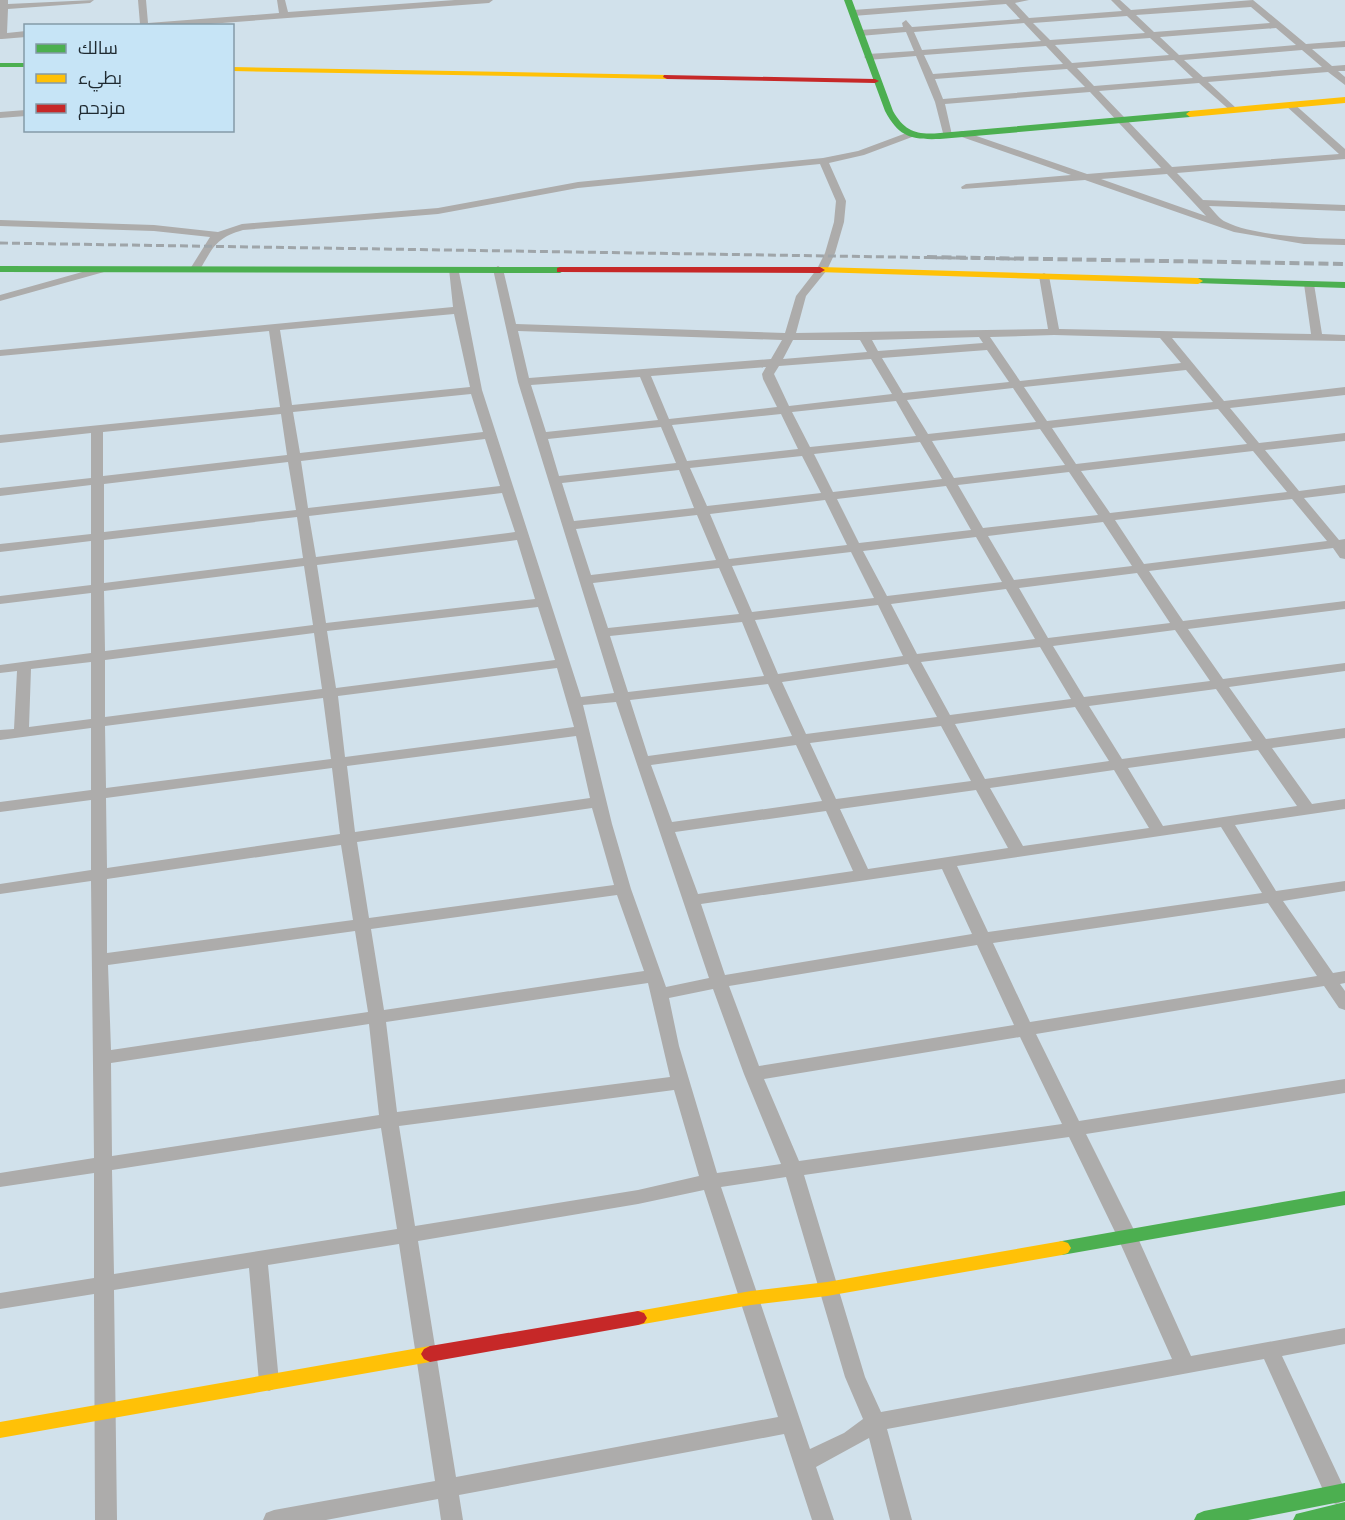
<svg xmlns="http://www.w3.org/2000/svg" width="1345" height="1520" viewBox="0 0 1345 1520" font-family="'Golos Text',Cairo,sans-serif">
<style>
.lines{fill:none;stroke-linecap:round;stroke-linejoin:round}
.street{fill:#adacab;fill-rule:evenodd}
.fast{fill:#4caf50;fill-rule:evenodd}
.slow{fill:#ffc107;fill-rule:evenodd}
.jam{fill:#c62828;fill-rule:evenodd}
.rail-far1{stroke:#9fa5a9;stroke-width:3;stroke-dasharray:8 4;stroke-linecap:butt}
.rail{stroke:#9fa5a9;stroke-width:4;stroke-dasharray:10 4.5;stroke-linecap:butt}
</style>
<rect width="100%" height="100%" fill="#d1e1eb"/>
<g class="lines">
<path class="street" d="M0,0H8V4L94,0L90,3L8,9L7,33L26,31V37L2,39H0Z
M138,0H146L148,23L279,13L277,0H285L288,12L455,0H493L489,3L182,26H137L140,24Z
M991,0H1029L1015,3L1029,18L1122,11L1111,0H1120L1131,10L1253,0L1306,44L1345,41V47L1312,49L1332,66L1345,65V71H1338L1345,77V85L1328,72L1208,82L1236,108L1238,110L1233,113L1199,83L1099,91L1172,167L1339,154L1285,105L1293,103L1345,149V159L1177,173L1203,200L1345,205V211L1209,206C1214,211 1219,219 1226,222C1254,236 1313,238 1345,239V245L1304,244L1234,232L1085,180L962,189L961,187L966,184L1071,175L959,136V132L962,131L1087,174L1161,168L1090,92L945,104L952,135L944,137L935,102L916,56L868,60L864,57L868,54L914,51L906,32L860,36L856,33L860,30L903,27L902,23L906,20L912,27L1020,19L1006,4L853,16L849,13L853,10ZM1251,7L1270,23L1154,32L1136,15ZM1127,16L1145,33L1050,40L1033,23ZM1024,23L1041,41L922,50L914,32ZM1276,28L1296,45L1179,55L1160,37ZM1150,38L1169,55L1072,63L1055,45ZM1046,46L1063,64L933,74L924,55ZM1302,50L1322,67L1203,77L1184,60ZM1174,60L1193,78L1094,86L1077,68ZM1067,69L1085,87L943,99L935,79ZM1167,174L1206,216L1101,179Z
M26,110V116L0,118V112Z
M909,132L914,135L912,137L864,155L829,163L846,201L844,222L835,253L827,270L806,296L796,333L1048,329L1039,276L1044,273L1049,276L1059,329L1311,334L1304,284L1309,281L1314,284L1322,334L1345,335V341L1172,338L1224,401L1345,387V395L1230,408L1259,443L1345,433V441L1265,450L1299,491L1345,485V493L1304,498L1339,540L1345,539V559L1340,558L1333,548L1149,571L1183,621L1345,601V609L1188,629L1223,679L1345,663V671L1229,687L1266,739L1345,728V738L1272,748L1312,804L1345,799V809L1235,825L1276,891L1345,881V891L1283,901L1333,973L1345,971V983L1340,984L1345,991V1010L1339,1008L1324,986L1036,1034L1079,1121L1345,1079V1093L1086,1134L1137,1236L1191,1356L1345,1328V1344L1282,1356L1345,1490L1344,1501L1336,1504L1328,1501L1264,1359L887,1429L912,1520H890L869,1438L816,1467L834,1520H812L784,1434L459,1495L463,1520H441L438,1499L326,1520H263L266,1513L274,1510L435,1481L399,1244L268,1265L279,1382L276,1388L269,1391L262,1388L259,1382L249,1268L114,1290L117,1520H95L94,1294L0,1309V1293L94,1278V1173L0,1187V1173L94,1158L91,881L0,894V884L91,870V800L0,812V802L91,790V728L0,740V730L14,729L17,671L0,673V665L91,653V593L0,604V596L91,585V541L0,552V544L91,534V485L0,496V488L91,478V433L0,443V435L280,407L269,331L0,356V350L453,307L449,269L450,267H458L482,390L581,697L614,693L518,382L493,269L498,266L503,269L516,324L785,333L796,296L817,269L825,253L834,222L836,201L820,164L578,188L438,214L243,230C215,238 213,248 199,271L195,272L190,269L210,237L154,231L0,226V220L154,225L218,232L242,224L438,208L578,182L823,158L858,151ZM454,314L470,387L292,405L280,330ZM518,331L782,340L771,359L529,378ZM1054,335L1160,338L1181,363L1020,381L990,337ZM979,337L983,343L878,351L872,340ZM793,340H860L867,352L783,359ZM987,350L1009,382L903,393L882,358ZM871,359L892,394L789,406L774,374L779,366ZM766,367L762,374L763,379L777,407L669,419L651,376ZM1186,370L1213,402L1047,421L1024,387ZM640,377L658,420L546,432L531,385ZM1013,388L1036,422L928,434L907,400ZM471,394L483,432L300,453L293,412ZM896,401L916,436L810,447L792,412ZM1218,409L1247,444L1076,464L1052,428ZM281,414L287,455L103,476V432ZM781,414L798,449L687,461L672,425ZM661,427L676,463L559,476L548,439ZM1040,429L1065,465L954,478L932,441ZM485,439L500,486L308,508L301,461ZM920,442L942,479L833,492L814,454ZM1253,451L1287,492L1110,513L1081,471ZM802,456L821,493L707,506L690,468ZM288,462L296,510L104,532V484ZM679,470L694,508L574,521L562,483ZM1069,472L1098,515L983,528L958,485ZM946,486L971,530L859,543L837,499ZM502,493L515,532L316,557L309,516ZM1292,499L1327,541L1144,564L1115,520ZM825,500L847,545L729,559L710,514ZM697,515L716,560L591,575L576,529ZM297,517L303,558L104,583V540ZM1103,522L1132,566L1014,580L988,536ZM976,537L1002,582L887,596L863,551ZM517,540L535,599L326,623L317,565ZM851,552L874,598L752,612L732,566ZM304,566L313,625L105,651L104,591ZM719,568L739,614L608,628L593,583ZM1137,573L1170,623L1048,638L1019,588ZM1006,589L1035,639L917,654L891,604ZM878,605L903,656L778,674L755,620ZM538,607L555,660L336,688L327,631ZM742,622L764,676L628,692L610,636ZM1175,630L1210,681L1084,697L1053,646ZM314,633L322,689L105,717V660ZM1040,647L1071,699L950,715L921,662ZM91,662V719L29,727L31,669ZM908,664L937,717L806,734L782,682ZM557,668L574,727L345,757L338,696ZM768,684L792,736L648,756L630,700ZM1216,689L1252,741L1122,759L1089,706ZM323,698L331,759L106,788L105,726ZM616,702L709,978L666,987L631,889L612,824L583,705ZM1075,707L1109,761L985,779L955,724ZM941,726L971,781L836,799L810,743ZM576,736L590,798L355,832L347,766ZM796,745L822,801L672,822L651,765ZM1258,750L1297,806L1163,826L1128,768ZM332,768L340,834L107,868L106,798ZM1114,770L1149,828L1023,846L990,788ZM976,790L1008,848L868,869L840,809ZM592,808L614,885L369,918L357,842ZM826,811L853,871L698,894L675,832ZM1221,827L1262,893L988,932L957,866ZM341,845L353,920L107,953V879ZM942,869L972,934L725,975L701,904ZM617,895L644,971L384,1010L371,929ZM1268,903L1317,976L1030,1022L993,943ZM355,931L368,1012L111,1050L108,965ZM977,945L1014,1025L759,1066L729,986ZM648,983L670,1077L397,1112L386,1022ZM713,989L744,1074L781,1164L717,1173L679,1046L669,998ZM369,1024L379,1115L112,1156L111,1063ZM1020,1037L1062,1124L799,1161L764,1079ZM674,1090L699,1176L638,1190L415,1226L399,1126ZM381,1128L397,1229L114,1274L112,1170ZM1069,1137L1117,1236L1172,1359L881,1412L865,1377L804,1175ZM786,1177L845,1377L863,1419L844,1433L810,1449L721,1187ZM704,1190L778,1417L456,1477L418,1241L638,1204Z
M100,267L105,270L104,272L0,301V295Z"/>
<path class="fast" d="M844,0H852L893,111C905,132 917,135 940,133L1190,111L1194,114L1190,117L940,139C911,140 899,137 885,111Z
M0,63H26V67H0Z
M0,266L560,267L565,270L560,273L0,272Z
M1198,278L1345,282V288L1195,283V279Z
M1345,1191V1205L1062,1255L1056,1253L1053,1248L1056,1243L1062,1241Z
M1345,1483V1501L1248,1520H1194L1197,1514L1204,1511Z
M1345,1502V1520H1293L1296,1514Z"/>
<path class="slow" d="M232,67L667,75L671,77L667,79L232,71Z
M1345,97V103L1190,117L1186,114L1190,111Z
M820,267L1198,278L1203,281L1198,284L817,272L815,270Z
M1062,1241L1068,1243L1071,1248L1068,1253L1062,1255L827,1296L751,1305L638,1325L632,1323L629,1318L632,1313L638,1311L751,1291L827,1282Z
M430,1346L436,1349L439,1354L436,1359L430,1362L0,1438V1422Z"/>
<path class="jam" d="M664,75L875,79L879,81L875,83L667,79L663,77Z
M560,267H820L825,270L820,273L557,272V268Z
M638,1311L644,1313L647,1318L644,1323L638,1325L430,1362L424,1359L421,1354L424,1349L430,1346Z"/>
<path class="rail-far1" d="M0,243L1023,259"/>
<path class="rail" d="M927,257L1345,264"/>
</g>
<rect x="24" y="24" width="210" height="108" fill="#c6e4f6" stroke="#849aa8" stroke-width="1.5"/>
<rect x="36" y="44" width="30" height="9" fill="#4caf50" stroke="#849aa8" stroke-width="1.5"/>
<text x="78" y="54" font-size="18" fill="#202b32">سالك</text>
<rect x="36" y="74" width="30" height="9" fill="#ffc107" stroke="#849aa8" stroke-width="1.5"/>
<text x="78" y="84" font-size="18" fill="#202b32">بطيء</text>
<rect x="36" y="104" width="30" height="9" fill="#c62828" stroke="#849aa8" stroke-width="1.5"/>
<text x="78" y="114" font-size="18" fill="#202b32">مزدحم</text>
</svg>
